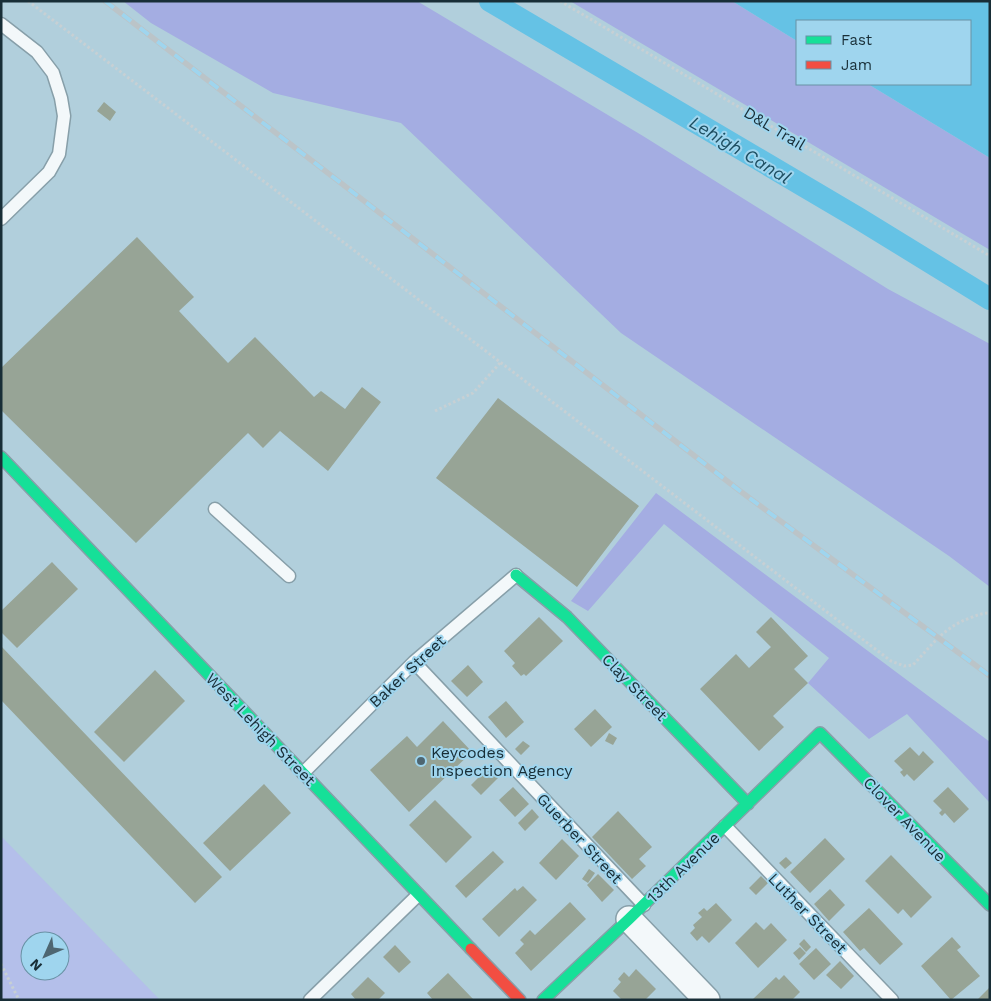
<svg xmlns="http://www.w3.org/2000/svg" width="991" height="1001" viewBox="0 0 991 1001" font-family="'Work Sans',sans-serif">
<style>
.green{fill:#b4bfea;fill-rule:evenodd}
.forest{fill:#a4ade2}
.water{fill:#65c2e5}
.lines{fill:none;stroke-linecap:round;stroke-linejoin:round}
.canal{stroke:#65c2e5;stroke-width:22}
.building{fill:#97a496}
.lane-casing{stroke:#879fa9;stroke-width:15}
.street-casing{stroke:#879fa9;stroke-width:28}
.fast-casing{stroke:#879fa9;stroke-width:14}
.jam-casing{stroke:#879fa9;stroke-width:14}
.path{stroke:#c7d0d4;stroke-width:3;stroke-dasharray:2.5 2.5;stroke-linecap:butt}
.lane{stroke:#f3f8fa;stroke-width:12}
.street{stroke:#f3f8fa;stroke-width:25}
.fast{stroke:#16e098;stroke-width:11}
.jam{stroke:#f24e42;stroke-width:11}
.rail-casing{stroke:#bbc4c8;stroke-width:5.5}
.rail{stroke:#9fd5ee;stroke-width:4;stroke-dasharray:11;stroke-linecap:butt}
.poi-dot{fill:#4e6671;stroke:#9fd5ee;stroke-width:2}
.labels{text-anchor:middle;stroke-width:4;stroke-linejoin:round;paint-order:stroke}
.street-label{font-size:16px;fill:#182e37;stroke:#9fd5ee}
.poi-label{font-size:16px;fill:#182e37;stroke:#9fd5ee;text-anchor:start}
.water-label{font-size:18px;font-style:italic;fill:#1e4f62;stroke:#9fd5ee}
</style>
<rect width="100%" height="100%" fill="#b1cfdc"/>
<path class="green" d="M1,836L160,1000H1ZM30,941H60V971H30Z"/>
<path class="forest" d="M123,1H417L643,136L888,289L990,344V587L949,556L621,333L401,123L273,93L151,23Z
M570,1H732L797,41V84H868L990,158V250Z
M656,493L990,742V803L907,714L869,739L808,683L829,658L664,524L588,611L571,601Z"/>
<path class="water" d="M732,1H990V158L868,84H970V21H797V41Z"/>
<g class="lines">
<path class="canal" d="M490,1L858,218L990,299"/>
</g>
<path class="building" d="M104,102L116,112L110,121L97,111Z
M137,237L194,297L179,311L228,363L255,337L314,397L321,391L345,409L362,387L381,402L328,471L280,431L263,448L248,433L136,543L1,410V368Z
M498,398L639,506L577,587L436,478Z
M52,562L78,589L17,648L1,632V611Z
M539,617L563,641L526,676L524,674L521,676L512,666L515,663L504,651Z
M771,617L808,656L794,669L808,683L773,716L784,727L759,751L700,689L736,654L749,668L771,647L756,632Z
M1,646L222,877L195,903L1,700Z
M468,665L483,682L467,697L451,681Z
M155,670L185,701L124,762L94,732Z
M506,701L524,722L506,738L488,717Z
M595,709L612,727L591,747L574,729Z
M443,721L472,752L409,812L370,770L407,736L417,747Z
M609,733L617,738L613,745L605,741Z
M523,741L530,746L521,755L515,749Z
M910,747L919,756L923,751L934,762L914,781L907,774L904,777L900,772L903,770L894,761Z
M488,768L498,778L481,795L471,785Z
M264,784L291,813L230,871L203,843Z
M513,787L529,804L515,817L499,800Z
M948,787L969,809L954,823L945,813L942,816L939,813L942,810L933,801Z
M435,800L472,837L446,863L409,825Z
M532,809L539,817L525,831L518,823Z
M618,811L652,847L639,859L646,866L632,879L592,837Z
M825,838L845,859L810,893L790,872Z
M562,839L579,856L556,880L539,863Z
M493,851L504,862L466,898L455,886Z
M891,855L932,897L911,918L903,909L898,914L865,881Z
M786,857L792,863L785,869L779,863Z
M589,869L595,873L588,883L582,879Z
M598,874L614,890L602,902L587,885Z
M761,876L768,883L756,895L749,888Z
M523,886L537,900L499,937L482,919L515,888L517,891Z
M830,889L845,905L829,921L814,904Z
M570,902L586,919L531,971L515,953L524,944L520,940L530,930L535,935Z
M716,903L732,920L709,943L702,936L697,941L690,933L695,928L693,925L702,917L698,913L704,908L707,911Z
M869,908L903,944L880,965L864,948L860,951L843,932Z
M756,922L764,930L771,923L787,940L758,968L735,943Z
M952,937L961,947L957,950L980,976L951,1000L921,966Z
M804,939L811,947L806,952L799,944Z
M395,945L411,962L399,973L383,957Z
M800,947L806,953L799,960L793,953Z
M816,948L831,964L814,980L799,964Z
M840,961L854,976L841,989L826,975Z
M636,969L656,989L645,1000H620L621,999L613,991L621,982L618,979L624,972L629,977Z
M448,973L474,1000H433L427,993Z
M784,975L800,992L792,1000L753,999L776,977L779,980Z
M368,977L385,993L378,1000H356L351,994Z
M990,987V1000H977Z"/>
<g class="lines">
<defs>
<path id="lane" d="M1,24L37,52L53,73L61,98L64,116L59,154L49,172L1,219
M215,509L289,576
M414,662L644,905
M303,773L414,662L516,575
M725,826L892,1000
M310,1000L418,895"/>
<path id="street" d="M629,919L707,1000"/>
<path id="fast" d="M1,457L471,949
M516,575L567,617L748,804
M543,1000L629,919L820,733L990,905"/>
<path id="jam" d="M471,949L520,1000"/>
</defs>
<use href="#lane" class="lane-casing"/>
<use href="#street" class="street-casing"/>
<use href="#fast" class="fast-casing"/>
<use href="#jam" class="jam-casing"/>
<path class="path" d="M28,1L891,661L904,666L913,665C931,646 944,627 970,618C977,615 983,613 990,613
M560,1L990,256
M435,411L473,393L500,363
M1,964L19,1000"/>
<use href="#lane" class="lane"/>
<use href="#street" class="street"/>
<use href="#fast" class="fast"/>
<use href="#jam" class="jam"/>
<defs>
<path id="rail" d="M105,1L740,491L990,676"/>
</defs>
<use href="#rail" class="rail-casing"/>
<use href="#rail" class="rail"/>
</g>
<circle class="poi-dot" cx="421" cy="761" r="5"/>
<g class="labels">
<g class="street-label">
<text transform="translate(775 128) rotate(31)" y="6">D&amp;L Trail</text>
<text transform="translate(407 671) rotate(-43)" y="6">Baker Street</text>
<text transform="translate(635 687) rotate(46)" y="6">Clay Street</text>
<text transform="translate(261 729) rotate(46)" y="6">West Lehigh Street</text>
<text transform="translate(905 819) rotate(46)" y="6">Clover Avenue</text>
<text transform="translate(580 838) rotate(47)" y="6">Guerber Street</text>
<text transform="translate(683 867) rotate(-44)" y="6">13th Avenue</text>
<text transform="translate(808 913) rotate(46)" y="6">Luther Street</text>
</g>
<g class="poi-label">
<text x="431" y="758">Keycodes<tspan x="431" dy="18">Inspection Agency</tspan></text>
</g>
<g class="water-label">
<text transform="translate(740 150) rotate(31)" y="6">Lehigh Canal</text>
</g>
</g>
<rect width="991" height="1001" fill="none" stroke="#182e37" stroke-width="5"/>
<rect x="796" y="20" width="175" height="65" fill="#9fd5ee" stroke="#6992a5"/>
<rect x="806" y="36" width="25" height="8" fill="#16e098" stroke="#6992a5"/>
<text x="841" y="45" font-size="15" fill="#182e37">Fast</text>
<rect x="806" y="61" width="25" height="8" fill="#f24e42" stroke="#6992a5"/>
<text x="841" y="70" font-size="15" fill="#182e37">Jam</text>
<g transform="translate(45 956) rotate(225)"><circle r="24" fill="#9fd5ee" stroke="#6992a5"/>
<path d="M0-4L9 19L0 12L-9 19Z" fill="#4e6671"/>
<text y="-8" font-size="14" font-weight="bold" text-anchor="middle" fill="#182e37">N</text>
</g>
</svg>
